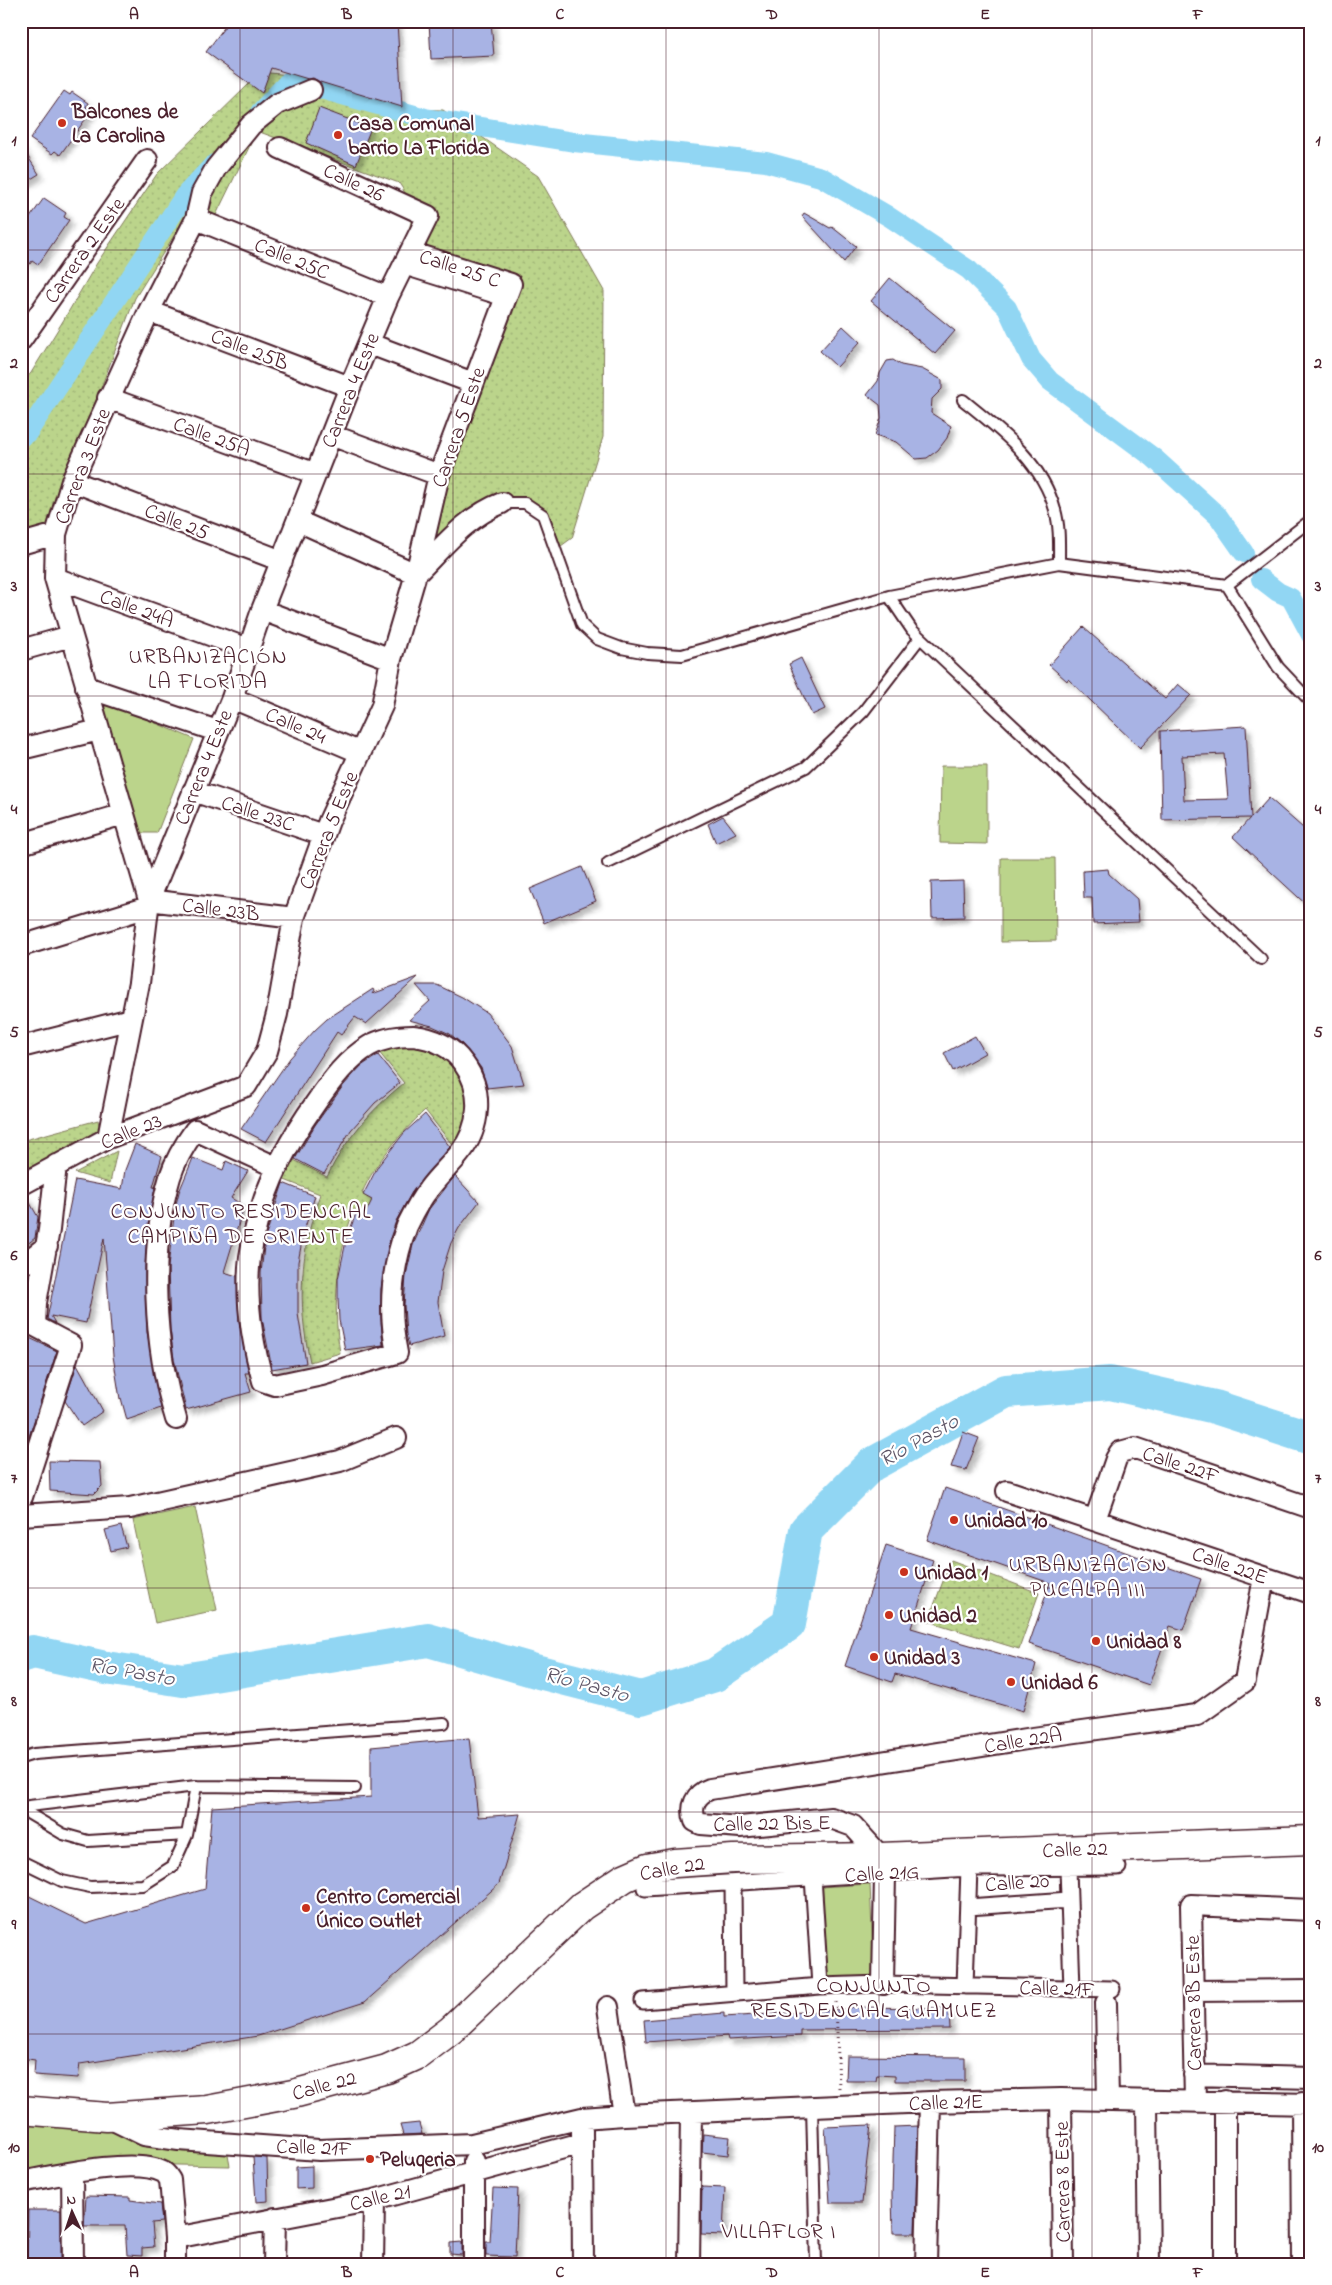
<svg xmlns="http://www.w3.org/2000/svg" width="1332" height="2285" viewBox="0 0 1332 2285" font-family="'Indie Flower',sans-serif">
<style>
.grass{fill:url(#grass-dots);stroke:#827a5b}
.park{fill:#bbd48b;stroke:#827a5b}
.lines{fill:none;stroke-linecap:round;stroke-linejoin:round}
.canal{stroke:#91d6f3;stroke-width:20}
.river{stroke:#91d6f3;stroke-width:34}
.building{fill:#a8b3e4;stroke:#4a1f2b;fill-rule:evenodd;filter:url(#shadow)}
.service-casing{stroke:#4a1f2b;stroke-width:14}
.pedestrian-casing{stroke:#4a1f2b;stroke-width:19}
.minor-casing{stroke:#4a1f2b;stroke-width:24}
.secondary-casing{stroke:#4a1f2b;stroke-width:31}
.path{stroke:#4a1f2b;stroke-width:3;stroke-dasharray:1 4;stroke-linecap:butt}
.service{stroke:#fff;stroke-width:10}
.pedestrian{stroke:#fff;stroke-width:15}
.minor{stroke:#fff;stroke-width:20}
.secondary{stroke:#fff;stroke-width:28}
.grid{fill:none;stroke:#4a1f2b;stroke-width:1;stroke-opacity:0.55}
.poi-dot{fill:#c8321e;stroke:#fff;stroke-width:2}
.labels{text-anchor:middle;stroke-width:4.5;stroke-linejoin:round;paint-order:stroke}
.poi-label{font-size:21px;font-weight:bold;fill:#4a1f2b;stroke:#fff;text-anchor:start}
.street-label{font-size:21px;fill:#4a1f2b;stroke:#fff}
.neighbourhood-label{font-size:22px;letter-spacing:1px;fill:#4a1f2b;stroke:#fff}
.water-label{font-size:22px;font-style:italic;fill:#5f5667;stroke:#fff}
.neatline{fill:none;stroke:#4a1f2b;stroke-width:2}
.grid-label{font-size:16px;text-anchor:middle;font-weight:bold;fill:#4a1f2b}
</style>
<defs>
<pattern id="grass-dots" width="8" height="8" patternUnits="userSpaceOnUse" patternTransform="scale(1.25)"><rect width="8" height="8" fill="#bbd48b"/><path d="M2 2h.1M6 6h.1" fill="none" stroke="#a2b678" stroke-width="1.8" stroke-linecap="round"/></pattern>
<filter id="shadow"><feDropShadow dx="4.5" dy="4.5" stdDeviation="2.5" flood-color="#0004"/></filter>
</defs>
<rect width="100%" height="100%" fill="#fff"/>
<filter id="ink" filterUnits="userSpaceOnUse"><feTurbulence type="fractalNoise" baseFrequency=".02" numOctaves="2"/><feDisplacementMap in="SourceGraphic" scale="10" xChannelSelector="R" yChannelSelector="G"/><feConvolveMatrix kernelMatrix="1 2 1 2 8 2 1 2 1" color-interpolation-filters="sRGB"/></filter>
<g filter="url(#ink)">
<path class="grass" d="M270,73L290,75L315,91L347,102L395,109L443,110L538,176L604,291L603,437L572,538L561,546L554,528L525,505L494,500L405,575L426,487L445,473L501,289L398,254C413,226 418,211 399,183L257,131L216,215L193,211L180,226L135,298L41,546L21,551V384L31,373L63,321L97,263L157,174L249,84Z
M415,1043C424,1047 436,1050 444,1055C477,1078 470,1118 454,1147L425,1110C401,1134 375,1162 362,1193L403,1213L397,1227L354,1209C337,1257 332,1302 340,1353L310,1362C297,1301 300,1252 320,1194L277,1177L286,1156L327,1177C345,1139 372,1109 404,1083L378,1051Z
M98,1120L101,1137L21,1181V1141Z
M117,1151L110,1183L75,1173Z
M951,1560L1039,1593L1019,1649L928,1621Z"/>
<path class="park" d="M98,699L194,739L157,833H136Z
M941,766H987V844L940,843Z
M1001,858H1055L1056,941L1001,942Z
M195,1507L217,1610L155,1623L133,1520Z
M870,1884L874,1979L824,1981L820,1887Z
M21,2115L226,2145L230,2166L127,2164L21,2177Z"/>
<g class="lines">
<path class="canal" d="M260,112L288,82L314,87L425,118L574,142L766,162L821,177L888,216L969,270L1007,308L1031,359L1050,381L1154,458L1218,516L1244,553
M21,437L28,432L185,195L214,164
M1261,579L1278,592L1291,598L1311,635"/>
<path class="river" d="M21,1656L33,1652L106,1668L183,1680L428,1640L539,1672L641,1698L715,1675L789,1624L806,1530L871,1465L1006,1391L1110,1383L1215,1407L1311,1438"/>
</g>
<path class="building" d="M229,21H367L371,25L383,21H397L402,107L320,82L313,78L308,79L271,68L262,93L206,52Z
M429,21H491L494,56L431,59Z
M64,91L70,95L72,92L88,103L86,107L92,110L60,155L55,151L52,154L30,139Z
M319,108L371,128L356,165L306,143Z
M21,146L39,174L21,185Z
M44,198L66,213L64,217L69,220L38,265L32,261L30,264L21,258V230Z
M804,213L830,228L832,227L856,246L844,262L802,216Z
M890,278L955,331L935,354L871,301Z
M843,326L860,342L837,367L820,351Z
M893,360L901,365L922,369L942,380V389L932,399L931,413L951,426L947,438L938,450L927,458L916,459L896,442L875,435L881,418L880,405L867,395L878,381L880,373L887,361Z
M1083,627L1165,699L1178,684L1191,695L1140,748L1068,679L1067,681L1049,665Z
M801,658L825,709L812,715L789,664Z
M1246,726L1251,818L1269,798L1311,835V909L1233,837L1250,818L1162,820L1160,731ZM1224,754L1228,799L1184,800L1182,756Z
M723,816L736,833L716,843L708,824Z
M582,867L596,901L544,923L530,889Z
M1108,869L1109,874L1137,899L1139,922L1093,924L1092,898H1084L1083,871Z
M963,881L964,917L932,918L931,882Z
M418,977L366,1024L355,1017L341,1035L337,1032L266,1142L241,1129L290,1058L315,1030L327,1019L373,989L374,991L372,994Z
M416,985H437L462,997L487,1013L512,1046L524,1084L487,1088L481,1068L461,1043L450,1034L432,1026L409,1020L430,1001Z
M975,1036L985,1053L953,1071L944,1053Z
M378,1055L400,1083L375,1103L351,1130L324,1174L295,1159L315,1125L343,1086L361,1066Z
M425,1114L450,1147L412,1192L396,1221L390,1238L381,1289V1321L383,1345L345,1350L339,1320L338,1299V1279L346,1241L356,1213L364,1216L372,1200L363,1195L378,1166L404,1133Z
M135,1144L162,1156L153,1187H155L147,1234L145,1267L147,1332L161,1408L127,1420L121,1398L120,1399L113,1356L104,1238L86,1323L51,1316L55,1323L47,1319L75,1180L122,1189L125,1170Z
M193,1158L223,1170L226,1161L248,1171L231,1198L244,1206L224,1272L237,1276L239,1321L249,1373H245L251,1392L186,1410L174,1359L170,1329L168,1267L175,1208L179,1192Z
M455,1176L479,1202L459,1228L451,1243L442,1271L438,1302L444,1336L409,1346L406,1335L404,1305L406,1275L413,1245L429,1209Z
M283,1183L315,1196L304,1231L298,1262V1314L306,1363L272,1369L262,1318L261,1273L265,1238Z
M26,1196L38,1217L35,1238L21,1249V1197Z
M21,1334L57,1351L21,1461Z
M77,1364L103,1411L82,1426L65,1401Z
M963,1432L979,1438L966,1470L951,1467Z
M49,1461L100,1462L102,1486L94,1494L50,1491Z
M945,1488L1201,1579L1183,1630L1170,1626L1149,1685L1029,1644L1050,1583L927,1540Z
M121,1526L127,1547L111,1551L105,1530Z
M886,1545L933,1560L911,1628L1036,1664L1023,1711L895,1674L892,1682L845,1666Z
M469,1738L478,1817L520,1814L499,1884L365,2002L258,2036L80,2064L78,2078L34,2075L35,2060L21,2058V1892L86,1924L205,1889L212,1807L371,1797V1747Z
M849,2007L949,2008L950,2029L800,2030V2036L728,2040L727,2036L646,2042L644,2020L724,2013V2017L849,2009Z
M847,2056L965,2057V2081H895V2076L877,2075L876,2081H846Z
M419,2123L422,2134L403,2135L400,2125Z
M871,2125L862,2203H830L825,2127Z
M918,2126L915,2233H893L892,2194L894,2127Z
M703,2134L730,2137L728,2155L702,2152Z
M253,2157L267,2158L268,2201L256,2202Z
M312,2166V2188L296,2189V2167Z
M702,2187L725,2188L723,2235L701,2234Z
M493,2188L518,2189L515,2257L486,2256V2242H490Z
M86,2196L130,2197V2200L160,2204L162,2222L152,2223L154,2247L142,2248V2256L127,2255L125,2226H84Z
M28,2210H61V2263H27Z
M462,2242V2255L450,2254V2243Z"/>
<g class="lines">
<defs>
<path id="service" d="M963,400C1000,430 1042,461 1055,510C1060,527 1059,545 1059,563
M502,503H525L543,515L582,625L597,639L621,648L647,653L682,655L889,596L1059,563L1227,585L1311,520
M1227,585L1278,667L1311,702
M889,596L912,630L1261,959
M608,863L806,767L863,712L920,638
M21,1758L34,1754L444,1723
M21,1807L196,1786L355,1788
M21,1809L63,1834L88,1841L187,1835
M21,1861L62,1881L90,1887L143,1885L173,1866L187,1835L196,1786
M812,2107L816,2264"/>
<path id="pedestrian" d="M402,266L498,296
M1068,1868L1072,1989
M813,1877L820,1986
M733,1883L734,1993
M645,1888L969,1868L1118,1867
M968,1907L1069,1900
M965,1986L969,1868
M643,2001L820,1986L883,1984L1112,1989"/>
<path id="minor" d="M196,219L388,297
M149,311L350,387
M21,340L147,160
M370,344L473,383
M108,398L316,474
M331,435L439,475
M72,481L282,561
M298,521L416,574
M21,544L56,534
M416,574C443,547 466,517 502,503
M55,578L248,649
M262,610L391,659
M21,650L71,636
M86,687L217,731
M232,698L359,752
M21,749L99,730
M193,791L323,835
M21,844L124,814
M294,918L149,900L55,578L56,534L72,481L149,311L196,219L202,193L216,168L251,125L277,104L311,90
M21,946L148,907
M413,1036C434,1038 452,1047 464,1064C484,1091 480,1128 460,1153C450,1166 437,1177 428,1190C419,1201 413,1214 407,1226C391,1268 388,1310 397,1353L322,1375L275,1385L263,1381C252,1342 245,1298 250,1257C258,1199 283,1148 317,1101C331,1081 347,1059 369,1046C383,1038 397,1036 413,1036Z
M21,1047L131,1019
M108,1138L139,983L149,900L232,698L262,610L350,387L388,297L428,216L280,148
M21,1185L108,1138L246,1086L267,1051L277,1014L294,918L329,821L382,706L391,659L416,574L439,475L511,284L410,252
M21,1266L47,1246
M21,1322L35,1326L71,1345L22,1497
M35,1326L36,1303L49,1230L56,1165
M176,1419C154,1347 148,1250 170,1177C175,1161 185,1144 195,1130L276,1167
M1007,1491L1311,1593
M21,1515L130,1508L340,1461L396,1438
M1095,1520L1116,1459L1120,1452L1135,1448L1311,1508
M881,1857L853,1826L831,1818L740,1827L701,1824L695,1821C690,1807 695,1794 710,1789L1033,1738L1197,1715L1245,1681L1264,1577
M883,1984L885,1874
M1193,1991L1311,1990
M1106,2003L1108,2099
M608,2007L624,2115
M1194,2075L1311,2078
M1061,2099L1063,2264
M1195,2101L1191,1905L1311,1910
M1225,2101V2264
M1147,2102L1149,2264
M1302,2103L1303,2264
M107,2117L144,2135L179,2140L319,2150L472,2144L582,2118L624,2115L930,2102L1061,2099L1311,2104
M582,2130L583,2264
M474,2161V2264
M72,2173L73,2264
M21,2182C53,2176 135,2157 163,2172C166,2173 168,2177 170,2180L175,2238V2264
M175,2238L374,2200L582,2143
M274,2264L275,2218
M373,2264L374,2200
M689,2264L691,2113
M926,2264L930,2102"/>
<path id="secondary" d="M21,2110L107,2117L207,2110L293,2094L387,2069L418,2055L451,2030L582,1906L624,1878L647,1868L675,1863L733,1859L881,1857L1311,1840"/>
</defs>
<use href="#service" class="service-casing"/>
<use href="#pedestrian" class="pedestrian-casing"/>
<use href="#minor" class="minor-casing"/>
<use href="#secondary" class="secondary-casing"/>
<path class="path" d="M836,2002L839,2088"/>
<use href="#service" class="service"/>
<use href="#pedestrian" class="pedestrian"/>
<use href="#minor" class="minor"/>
<use href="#secondary" class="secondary"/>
</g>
</g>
<path class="grid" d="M240,21V2264M453,21V2264M666,21V2264M879,21V2264M1092,21V2264M21,250H1311M21,474H1311M21,696H1311M21,920H1311M21,1142H1311M21,1366H1311M21,1588H1311M21,1812H1311M21,2034H1311"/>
<g class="poi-dot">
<circle cx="62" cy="123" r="5"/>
<circle cx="338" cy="135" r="5"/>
<circle cx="954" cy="1520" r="5"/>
<circle cx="904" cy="1572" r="5"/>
<circle cx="889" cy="1615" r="5"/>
<circle cx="1096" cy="1641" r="5"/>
<circle cx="874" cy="1657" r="5"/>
<circle cx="1011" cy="1682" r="5"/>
<circle cx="306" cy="1908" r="5"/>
<circle cx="370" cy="2159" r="5"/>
</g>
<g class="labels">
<g class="poi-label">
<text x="72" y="118">Balcones de<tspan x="72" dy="24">La Carolina</tspan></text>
<text x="348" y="130">Casa Comunal<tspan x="348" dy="24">barrio La Florida</tspan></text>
<text x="964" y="1527">Unidad 10</text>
<text x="914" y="1579">Unidad 1</text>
<text x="899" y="1622">Unidad 2</text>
<text x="1106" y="1648">Unidad 8</text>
<text x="884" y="1664">Unidad 3</text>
<text x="1021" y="1689">Unidad 6</text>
<text x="316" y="1903">Centro Comercial<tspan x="316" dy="24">Único Outlet</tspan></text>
<text x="380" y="2166">Peluqeria</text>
</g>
<g class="street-label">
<text transform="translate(354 182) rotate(25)" y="7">Calle 26</text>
<text transform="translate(84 250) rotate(-55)" y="7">Carrera 2 Este</text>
<text transform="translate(292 258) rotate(22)" y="7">Calle 25C</text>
<text transform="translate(460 268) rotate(18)" y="7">Calle 25 C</text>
<text transform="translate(250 349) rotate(21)" y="7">Calle 25B</text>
<text transform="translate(350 390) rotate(-68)" y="7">Carrera 4 Este</text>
<text transform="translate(458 427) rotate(-71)" y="7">Carrera 5 Este</text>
<text transform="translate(212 436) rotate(20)" y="7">Calle 25A</text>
<text transform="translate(82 466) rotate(-69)" y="7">Carrera 3 Este</text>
<text transform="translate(177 521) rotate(21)" y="7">Calle 25</text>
<text transform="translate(137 608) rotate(20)" y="7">Calle 24A</text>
<text transform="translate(296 725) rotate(23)" y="7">Calle 24</text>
<text transform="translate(203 767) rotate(-68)" y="7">Carrera 4 Este</text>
<text transform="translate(258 813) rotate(18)" y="7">Calle 23C</text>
<text transform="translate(328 830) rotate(-68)" y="7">Carrera 5 Este</text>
<text transform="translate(221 909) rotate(7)" y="7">Calle 23B</text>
<text transform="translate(131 1131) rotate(-22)" y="7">Calle 23</text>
<text transform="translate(1181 1464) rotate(18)" y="7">Calle 22F</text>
<text transform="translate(1230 1565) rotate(19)" y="7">Calle 22E</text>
<text transform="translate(1023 1740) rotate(-9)" y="7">Calle 22A</text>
<text transform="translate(772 1823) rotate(-1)" y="7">Calle 22 Bis E</text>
<text transform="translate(1075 1849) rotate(-2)" y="7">Calle 22</text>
<text transform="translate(672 1868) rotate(-10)" y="7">Calle 22</text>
<text transform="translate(882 1873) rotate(-3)" y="7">Calle 21G</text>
<text transform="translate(1017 1882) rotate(-4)" y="7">Calle 20</text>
<text transform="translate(1057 1988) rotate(1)" y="7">Calle 21F</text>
<text transform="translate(1193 2003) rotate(-91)" y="7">Carrera 8B Este</text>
<text transform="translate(324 2085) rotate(-15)" y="7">Calle 22</text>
<text transform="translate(946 2102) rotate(-2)" y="7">Calle 21E</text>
<text transform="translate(314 2147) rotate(2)" y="7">Calle 21F</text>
<text transform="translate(1062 2182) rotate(-91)" y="7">Carrera 8 Este</text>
<text transform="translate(380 2197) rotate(-13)" y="7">Calle 21</text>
</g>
<g class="neighbourhood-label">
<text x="208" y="663">URBANIZACIÓN<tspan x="208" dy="25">LA FLORIDA</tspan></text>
<text x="241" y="1218">CONJUNTO RESIDENCIAL<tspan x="241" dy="25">CAMPIÑA DE ORIENTE</tspan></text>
<text x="1088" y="1571">URBANIZACIÓN<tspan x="1088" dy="25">PUCALPA III</tspan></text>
<text x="874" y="1992">CONJUNTO<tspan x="874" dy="25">RESIDENCIAL GUAMUEZ</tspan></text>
<text x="779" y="2238">VILLAFLOR I</text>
</g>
<g class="water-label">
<text transform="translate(918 1439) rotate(-29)" y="8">Río Pasto</text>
<text transform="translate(132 1670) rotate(10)" y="8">Río Pasto</text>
<text transform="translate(587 1683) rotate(15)" y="8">Río Pasto</text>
</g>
</g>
<rect width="1332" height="2285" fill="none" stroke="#fff" stroke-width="55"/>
<g transform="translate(72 2212) rotate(357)" stroke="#ffffff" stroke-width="4" paint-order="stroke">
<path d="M0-4L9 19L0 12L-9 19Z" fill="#4a1f2b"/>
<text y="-8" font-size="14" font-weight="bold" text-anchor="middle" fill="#4a1f2b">N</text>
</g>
<rect x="28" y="28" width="1276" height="2230" class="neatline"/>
<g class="grid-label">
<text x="134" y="19">A</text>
<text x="347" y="19">B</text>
<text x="560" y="19">C</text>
<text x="772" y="19">D</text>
<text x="985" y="19">E</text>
<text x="1198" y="19">F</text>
<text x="14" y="145">1</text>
<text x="1318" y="145">1</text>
<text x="14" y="368">2</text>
<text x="1318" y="368">2</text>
<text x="14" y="591">3</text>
<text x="1318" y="591">3</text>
<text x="14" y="814">4</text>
<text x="1318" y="814">4</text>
<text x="14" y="1037">5</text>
<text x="1318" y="1037">5</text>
<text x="14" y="1260">6</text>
<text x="1318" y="1260">6</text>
<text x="14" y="1483">7</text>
<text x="1318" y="1483">7</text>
<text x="14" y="1706">8</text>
<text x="1318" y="1706">8</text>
<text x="14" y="1929">9</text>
<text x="1318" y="1929">9</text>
<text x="14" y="2152">10</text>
<text x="1318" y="2152">10</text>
<text x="134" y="2277">A</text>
<text x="347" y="2277">B</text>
<text x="560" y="2277">C</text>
<text x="772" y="2277">D</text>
<text x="985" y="2277">E</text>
<text x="1198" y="2277">F</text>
</g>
</svg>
